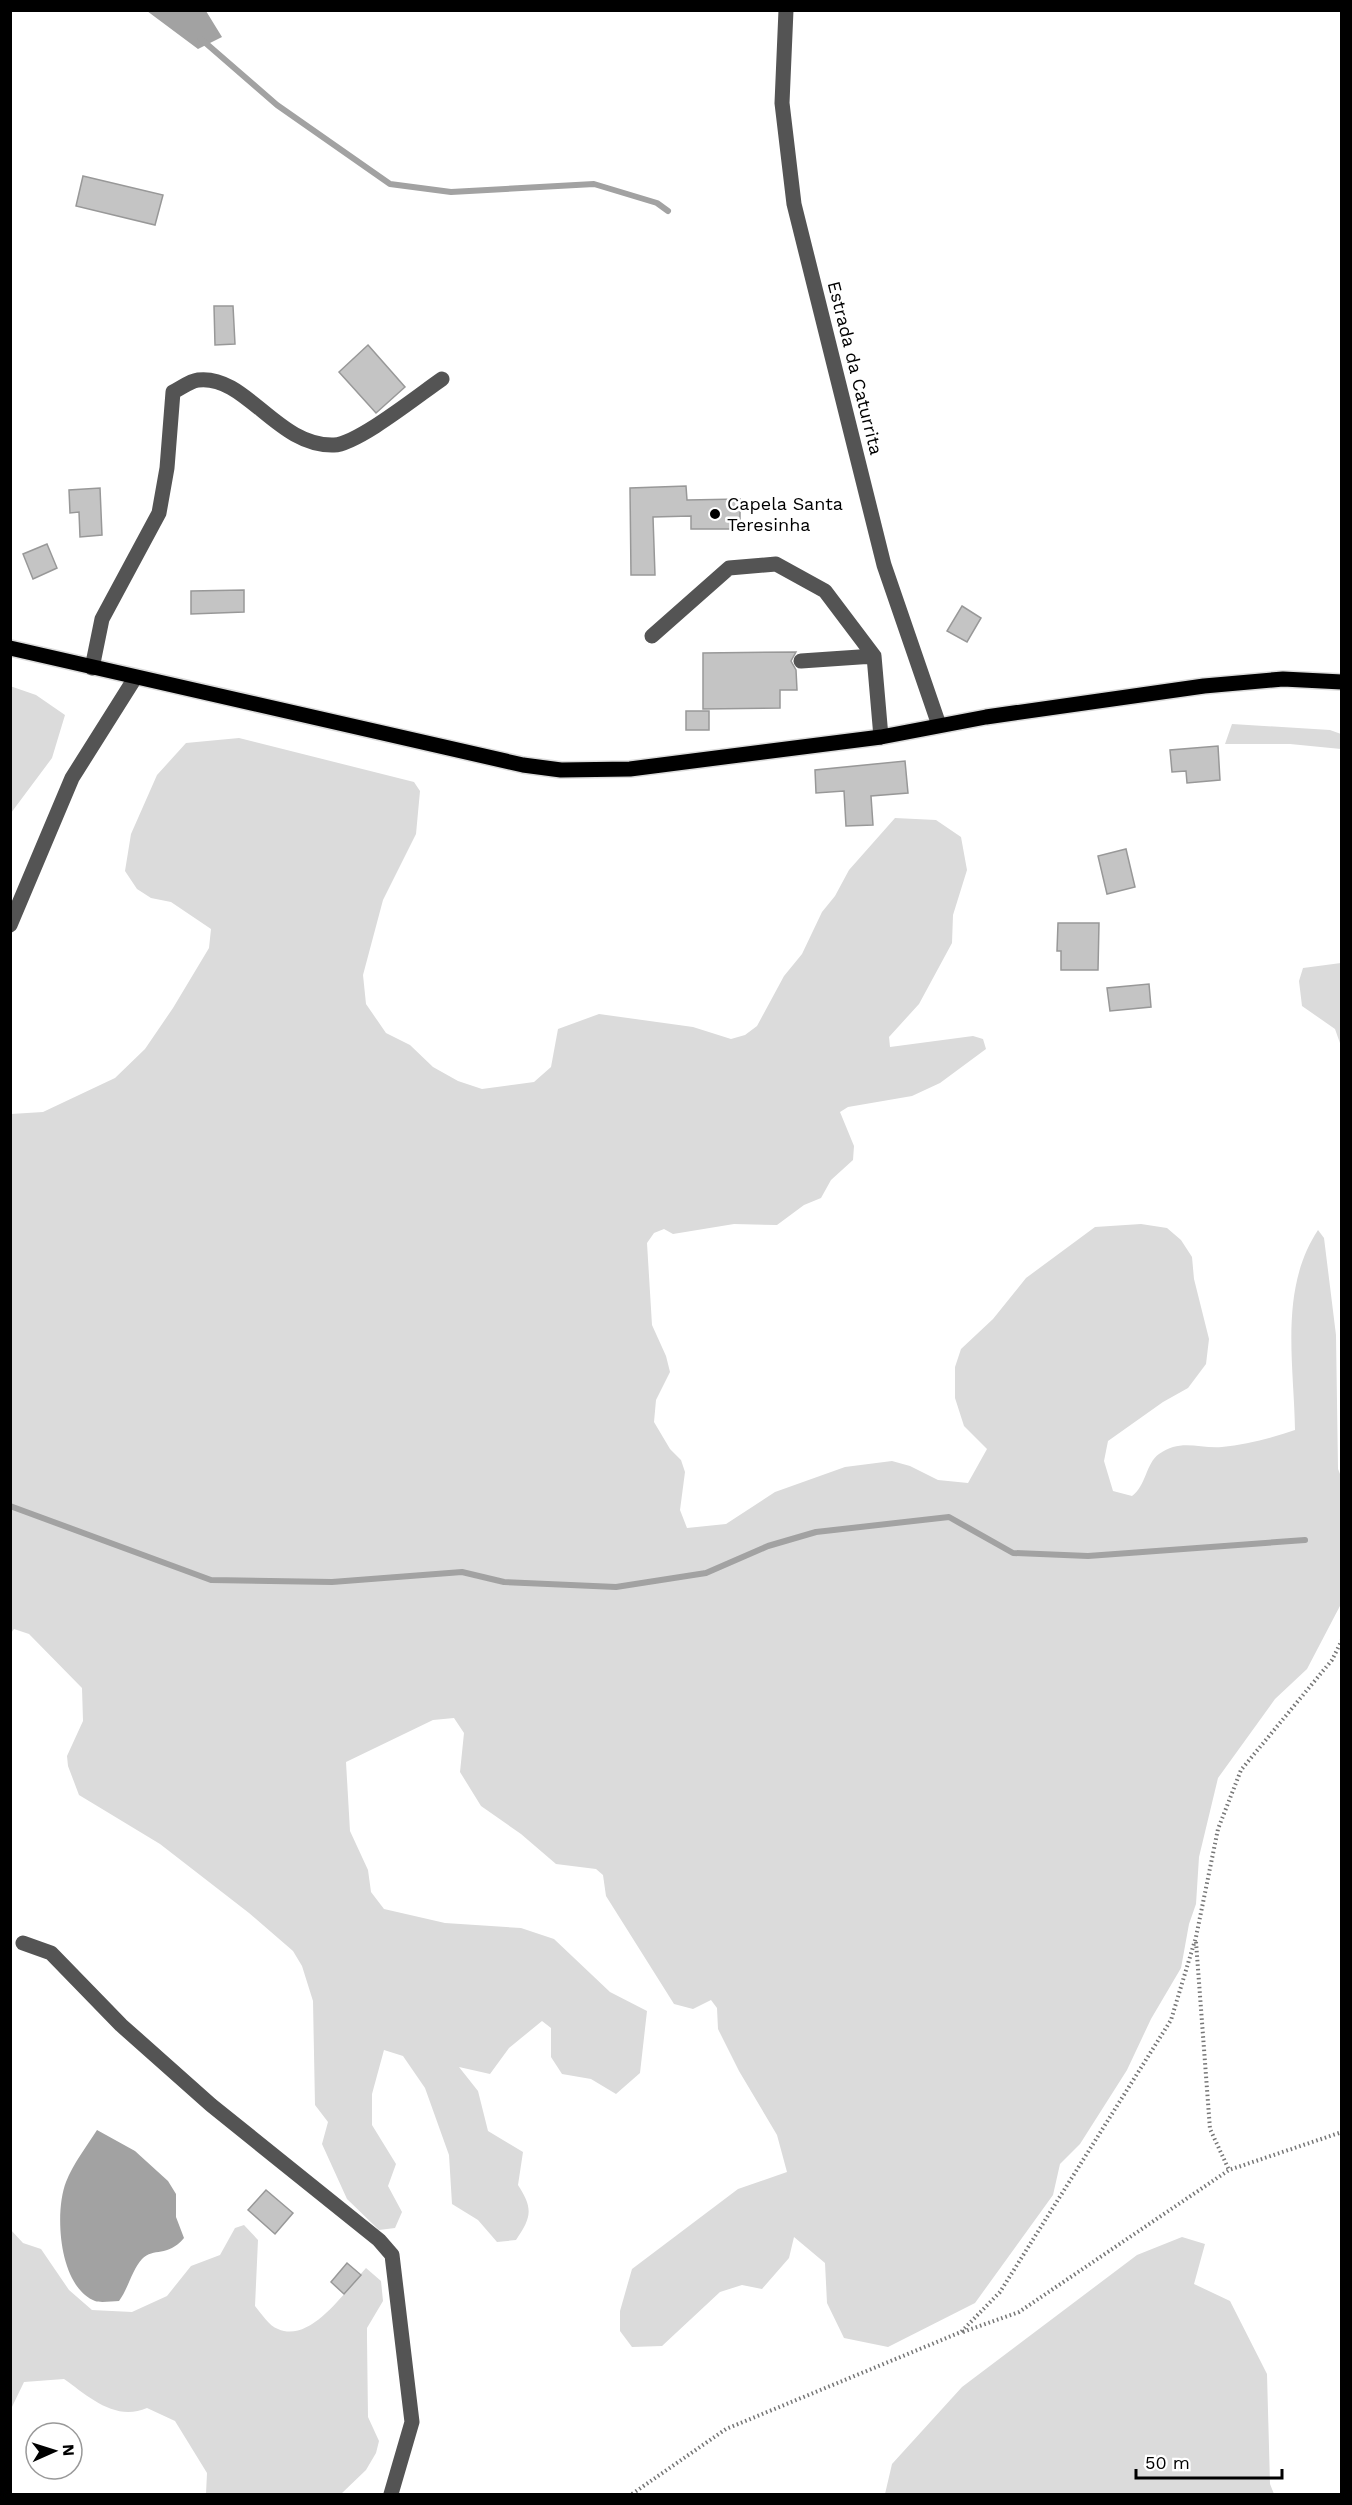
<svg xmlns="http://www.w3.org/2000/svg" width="1352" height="2505" viewBox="0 0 1352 2505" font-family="'Work Sans',sans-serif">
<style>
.green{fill:#dbdbdb}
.water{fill:#a2a2a2}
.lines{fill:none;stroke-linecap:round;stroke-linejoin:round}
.stream{stroke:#a2a2a2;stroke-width:6}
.building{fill:#c4c4c4;stroke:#989898;stroke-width:1.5}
.major-casing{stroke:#dbdbdb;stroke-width:18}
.path{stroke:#767676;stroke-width:4;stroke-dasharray:1.5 3;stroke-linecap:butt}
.minor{stroke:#545454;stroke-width:15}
.major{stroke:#000;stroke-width:15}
.poi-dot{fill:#000;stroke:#fff;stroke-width:2}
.labels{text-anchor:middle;stroke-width:5;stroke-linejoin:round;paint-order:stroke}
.street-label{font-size:18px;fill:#000;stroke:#fff}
.poi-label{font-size:18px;fill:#000;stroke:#fff;text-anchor:start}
</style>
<rect width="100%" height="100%" fill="#fff"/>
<path class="green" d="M10,686L36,695L65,715L52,758L11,813Z
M1232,724L1330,730L1341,734V749L1290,744H1225Z
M239,738L414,782L420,791L416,834L383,900L363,975L366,1004L386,1033L410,1045L433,1067L458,1081L482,1089L534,1082L551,1067L558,1029L599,1014L693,1027L731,1039L745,1035L757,1026L784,976L802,954L822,912L835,896L849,870L895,818L936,820L961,837L967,870L953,915L952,943L919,1004L889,1037L890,1047L973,1036L983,1039L986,1049L940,1083L912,1096L848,1107L840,1112L854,1146L853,1160L831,1180L821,1198L804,1205L777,1225L734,1224L673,1234L664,1229L654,1233L647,1243L652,1325L666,1356L670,1372L656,1400L654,1422L670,1449L681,1460L685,1472L680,1510L687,1528L726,1524L775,1492L845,1467L892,1461L910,1466L938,1480L968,1483L987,1449L964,1426L955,1398V1367L961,1349L993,1319L1026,1278L1095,1227L1141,1224L1167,1228L1181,1240L1192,1257L1194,1279L1209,1339L1206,1364L1188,1388L1163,1402L1108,1441L1104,1461L1113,1491L1132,1496C1146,1486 1146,1463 1159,1454C1181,1438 1199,1449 1222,1447C1246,1445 1272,1438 1295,1430C1294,1363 1279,1289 1318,1230L1324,1238L1336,1335L1338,1469L1342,1479L1341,1604L1307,1669L1275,1699L1218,1778L1199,1857L1196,1904L1189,1924L1181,1968L1151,2019L1127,2070L1080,2144L1060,2164L1053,2195L975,2303L888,2347L844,2338L827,2303L825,2263L794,2237L789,2258L762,2289L742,2285L720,2292L662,2346L632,2347L620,2331V2311L632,2269L738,2189L787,2172L777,2135L739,2071L718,2029L717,2008L711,2000L693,2009L674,2004L606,1896L603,1875L596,1869L556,1864L521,1834L481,1806L460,1772L464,1733L454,1718L433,1720L346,1762L350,1831L368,1870L371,1892L384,1909L445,1923L521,1928L554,1939L610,1992L647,2011L640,2073L616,2094L591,2079L562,2074L551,2057V2028L542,2021L509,2048L490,2074L459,2067L478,2091L488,2131L523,2152L518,2185C533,2208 532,2217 516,2240L497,2242L478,2220L452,2204L449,2155L425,2088L403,2056L384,2050L372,2094V2125L396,2164L388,2186L402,2212L395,2228L379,2230L347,2199L322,2144L328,2122L315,2105L313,2001L302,1966L293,1951L249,1913L160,1844L79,1795L68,1766L67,1756L83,1721L82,1688L29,1634L14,1629L11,1633V1114L43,1112L115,1078L145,1049L173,1008L209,948L211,929L171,902L151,898L137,889L125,871L131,834L157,775L186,743Z
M1341,963H1342L1341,1046L1335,1029L1302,1006L1299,981L1303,968Z
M244,2225L258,2240L255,2306C261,2313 269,2326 278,2329C311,2344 346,2290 366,2268L381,2281L383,2301L367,2328V2339L368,2417L379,2441L376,2453L366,2470L341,2494H206L207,2473L175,2421L147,2408C115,2422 88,2396 64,2379L24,2382L11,2409L10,2229L23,2243L41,2249L69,2290L92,2310L132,2312L167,2296L191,2266L220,2255L235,2228Z
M1182,2237L1205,2244L1194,2284L1230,2301L1267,2374L1270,2484L1274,2494H885L892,2464L962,2387L1137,2255Z"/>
<path class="water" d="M147,11H206L222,37L198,49Z
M97,2130L135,2151L168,2181L176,2194V2217L184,2238C167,2258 154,2247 142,2259C132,2270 128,2289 119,2301C112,2301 101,2303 95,2301C59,2287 54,2213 66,2182C73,2164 87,2146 97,2130Z"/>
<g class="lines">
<path class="stream" d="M201,39L277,105L390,184L451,192L594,184L657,203L668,211
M10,1506L211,1580L332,1582L462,1572L504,1582L616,1587L706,1573L768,1546L816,1532L949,1517L1013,1553L1088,1556L1305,1540"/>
</g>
<path class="building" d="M83,176L163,195L155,225L76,206Z
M214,306H233L235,344L215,345Z
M368,345L405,387L376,413L339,372Z
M686,486L687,500L740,499V529H691V516L653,517L655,575H631L630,488Z
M100,488L102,535L80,537L79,512L70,513L69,490Z
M47,544L57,568L33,579L23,554Z
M244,590V612L191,614V591Z
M962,606L981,618L967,642L947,631Z
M796,652L791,661L796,670L797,690H780V708L703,709V653Z
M686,711H709V730H686Z
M1218,746L1220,780L1187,783L1186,771L1172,772L1170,750Z
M905,761L908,793L871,796L873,825L846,826L844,791L816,793L815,770Z
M1126,849L1135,887L1107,894L1098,856Z
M1058,923H1099L1098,970H1061V951H1057Z
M1149,984L1151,1007L1110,1011L1107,988Z
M266,2190L293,2213L275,2234L248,2210Z
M347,2263L361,2275L344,2294L331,2282Z"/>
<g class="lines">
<defs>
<path id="major" d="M10,648L523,765L561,770L630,769L881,737L986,717L1204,686L1283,679L1342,682"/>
</defs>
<use href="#major" class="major-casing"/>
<path class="path" d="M1196,1942L1210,2129L1229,2170
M963,2332L1019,2312L1229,2170L1342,2132
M632,2494L726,2429L961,2332L1000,2292L1171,2020L1196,1937L1218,1829L1241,1770L1332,1660L1342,1640"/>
<path class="minor" d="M786,10L782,103L794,204L884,565L939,725
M652,636L729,568L776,564L825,591L874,656L881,737
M801,661L874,656
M92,668L102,619L159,513L167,468L173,392C181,388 190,381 198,380C246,374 277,447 334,445C358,444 420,394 442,379
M10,925L72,778L135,678
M23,1943L51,1953L121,2025L211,2105L379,2240L392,2255L412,2422L391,2494"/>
<use href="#major" class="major"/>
</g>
<circle class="poi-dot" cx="715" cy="514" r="6"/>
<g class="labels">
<g class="street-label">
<text transform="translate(855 368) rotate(76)" y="6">Estrada da Caturrita</text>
</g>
<g class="poi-label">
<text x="727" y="510">Capela Santa<tspan x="727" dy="21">Teresinha</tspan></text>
</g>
</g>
<rect width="1352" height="2505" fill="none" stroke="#000000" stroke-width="24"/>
<g transform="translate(54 2451) rotate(87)"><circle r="28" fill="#ffffff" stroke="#999999" stroke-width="1.5"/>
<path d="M0-4.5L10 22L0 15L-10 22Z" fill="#000000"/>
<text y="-9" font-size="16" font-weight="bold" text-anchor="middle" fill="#000000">N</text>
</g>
<path d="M1136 2469v9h146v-9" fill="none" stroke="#000000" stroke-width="3"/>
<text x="1145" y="2469" font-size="18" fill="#000000" stroke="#ffffff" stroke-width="4.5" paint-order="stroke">50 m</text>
</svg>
